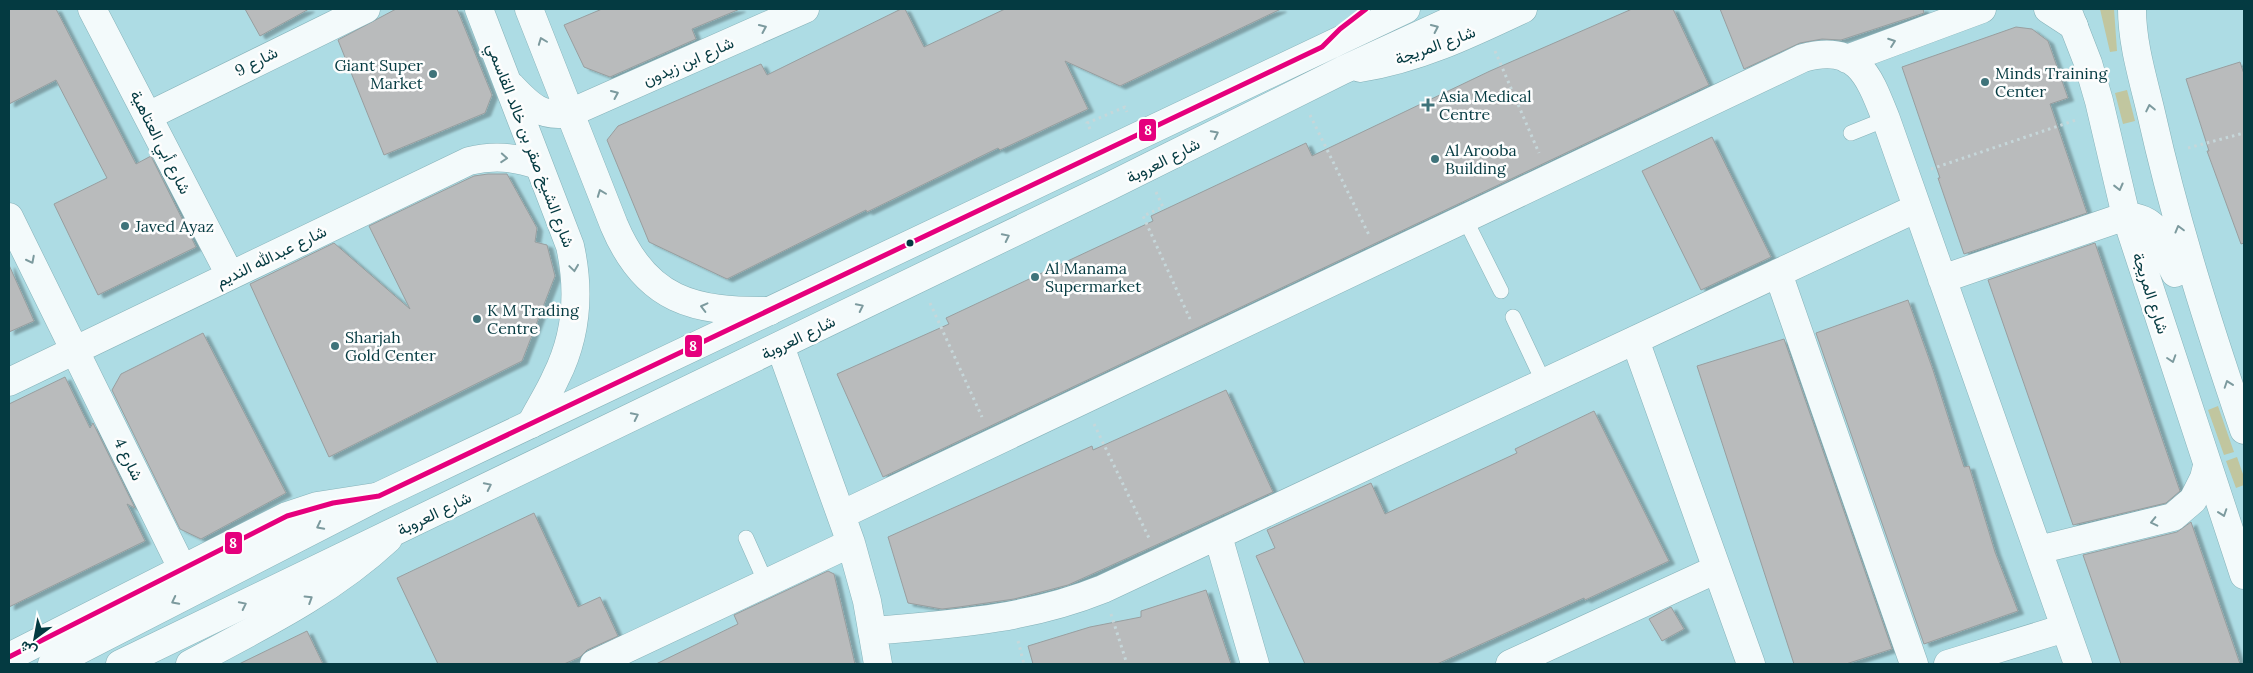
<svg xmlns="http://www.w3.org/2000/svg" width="2253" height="673" viewBox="0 0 2253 673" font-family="Lora,Vazirmatn,serif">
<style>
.green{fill:#c1c69f}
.building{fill:#b9bbbc;stroke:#989e9f;filter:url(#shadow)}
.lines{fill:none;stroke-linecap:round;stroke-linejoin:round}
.service-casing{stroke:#85b2b9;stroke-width:16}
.minor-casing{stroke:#85b2b9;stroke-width:29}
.tertiary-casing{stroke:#85b2b9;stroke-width:29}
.secondary-casing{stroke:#85b2b9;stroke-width:29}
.primary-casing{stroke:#85b2b9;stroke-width:29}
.path{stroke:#c6d7da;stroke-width:3;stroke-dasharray:2.5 4;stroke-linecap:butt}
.service{stroke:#f3fafb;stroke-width:15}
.minor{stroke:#f3fafb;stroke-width:28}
.tertiary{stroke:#f3fafb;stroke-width:28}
.secondary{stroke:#f3fafb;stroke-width:28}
.primary{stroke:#f3fafb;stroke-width:28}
.bus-1-casing{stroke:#fdfdfd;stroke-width:9}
.bus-1{stroke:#e5007d;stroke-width:5}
.oneway{stroke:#7c9a9e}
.poi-dot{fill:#3f737a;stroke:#fdfdfd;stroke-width:2}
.bus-dot{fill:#043a41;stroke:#fdfdfd;stroke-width:2}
.labels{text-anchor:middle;stroke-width:5;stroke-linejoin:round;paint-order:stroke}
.street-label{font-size:16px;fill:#043a41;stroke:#fdfdfd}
.poi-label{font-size:16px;fill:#043a41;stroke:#fdfdfd;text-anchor:start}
.line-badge{stroke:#fdfdfd;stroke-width:2}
.badge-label{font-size:14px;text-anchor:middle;font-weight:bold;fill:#fff}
</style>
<defs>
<filter id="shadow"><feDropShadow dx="5.5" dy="3" stdDeviation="1" flood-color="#0004"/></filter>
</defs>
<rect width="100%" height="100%" fill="#addce4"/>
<path class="green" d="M2100,9H2114L2117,51L2110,52Z
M2127,90L2135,121L2123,124L2115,93Z
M2218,406L2234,452L2224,455L2208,410Z
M2237,457L2244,477V485L2236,488L2226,461Z"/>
<path class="building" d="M9,9H56L136,164L151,156L196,247L98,295L54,204L107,178L56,80L9,104Z
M245,9H309L260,36Z
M396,9H457L492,95L485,113L384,155L338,40Z
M602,9H740L692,29L696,39L610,77L584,67L564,25Z
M901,9H905L924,47L1005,9H1281L1120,86L1065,61L1088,109L1000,150L998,148L867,212L866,210L727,279L649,242L607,140L618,126L761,64L767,75Z
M1632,9H1673L1709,85L883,477L837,374L949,324L946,318L1153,221L1151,216L1306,143L1312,156L1490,71Z
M1720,9H1923L1924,13L1841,40L1822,39L1800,43L1744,69Z
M2016,27L2032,29L2048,41L2068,98L2050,104L2087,213L1964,254L1938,178H1940L1902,67Z
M2240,62L2244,74V243L2241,244L2207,151H2209L2186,79Z
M1712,137L1771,257L1701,290L1642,171Z
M488,174H507L537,228L535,242L547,245L555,276L522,361L329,457L250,284L334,243L410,309L369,226L474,176Z
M2095,243L2180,491L2166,503L2073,525L1988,280Z
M9,265L34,321L9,332Z
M1908,300L1933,370L1964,467L1969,466L1995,552L2018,611L1924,644L1816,333Z
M203,333L286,493L201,539L180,529L112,390L121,374Z
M1784,339L1892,649L1846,664H1794L1697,366Z
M65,377L90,428L93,423L135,508L127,504L145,541L9,607V404Z
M1226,390L1273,492L1068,585L1014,599L959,607L942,609L908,603L888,537L1092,446L1093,450Z
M1594,411L1669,561L1585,600L1584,598L1437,664H1305L1256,556L1275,548L1267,530L1371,483L1385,514L1517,453L1515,449Z
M534,513L578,607L600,597L618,636L587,650L580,657L564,664H438L397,578Z
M2191,522L2240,664H2121L2083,555L2177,532Z
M828,571L834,574L855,664H656L738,624L734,615Z
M1206,590L1231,664H1033L1028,646L1090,627L1141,617V611Z
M1671,607L1684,629L1662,641L1649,619Z
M307,631L323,664H239Z"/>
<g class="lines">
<defs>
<path id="service" d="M1851,133L1886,119
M1465,219L1501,291
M1513,317L1544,383
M746,538L766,583"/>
<path id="minor" d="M92,9L230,275
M2048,9L2074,26
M1847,59L1982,9
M570,113L805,9
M148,116L366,9
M9,217L182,568
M1778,273L1914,664
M1942,279L2126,216
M1635,340L1751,664
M780,346L851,543L867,601L878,664
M9,382L469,161C494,155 514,157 538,165
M841,515L1803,58C1858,43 1869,76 1886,119L2078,664
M1218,536L1255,664
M2038,550L2173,517L2193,500L2204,478L2207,466
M872,631C953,624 1026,620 1103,589L1917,208
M594,664L851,543
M1510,664L1717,569
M1948,664L2065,628"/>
<path id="tertiary" d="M479,9L570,246C580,291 577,335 556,377C549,393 539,408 531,424
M529,9L614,225C646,301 694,312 770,311
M511,86C530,106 541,118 570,113
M9,657L287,516L317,506L375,497
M190,664C259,627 330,593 388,539"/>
<path id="secondary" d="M2067,9L2088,63L2099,101L2126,216L2244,575
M2132,9C2132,45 2144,82 2152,117C2176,224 2209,327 2244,430
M1360,68C1418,59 1470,34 1523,9
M2126,216C2165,220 2160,245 2175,273"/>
<path id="primary" d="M52,664L379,496L1406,9
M120,664L1108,187L1343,70L1476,9"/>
</defs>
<use href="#service" class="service-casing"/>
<use href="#minor" class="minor-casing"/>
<use href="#tertiary" class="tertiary-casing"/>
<use href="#secondary" class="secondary-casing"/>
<use href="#primary" class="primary-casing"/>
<path class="path" d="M1495,51L1539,153
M1310,115L1369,235
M1090,129L1087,123L1125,107L1127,112
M2188,148L2244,133
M1931,169L2076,120
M1156,192L1163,207L1143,216L1190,319
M930,303L982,417
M1094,424L1149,538
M1111,614L1127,664
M1018,641L1024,664"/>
<use href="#service" class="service"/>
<use href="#minor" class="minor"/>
<use href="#tertiary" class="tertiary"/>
<use href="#secondary" class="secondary"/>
<use href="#primary" class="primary"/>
<defs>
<path id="bus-1" d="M9,657L287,516L333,503L379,496L1322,47L1340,29L1366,9"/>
</defs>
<use href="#bus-1" class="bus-1-casing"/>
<use href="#bus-1" class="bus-1"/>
</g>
<defs><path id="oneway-chevron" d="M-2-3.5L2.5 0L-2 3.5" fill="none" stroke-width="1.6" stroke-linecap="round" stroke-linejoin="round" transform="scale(1.25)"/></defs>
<g class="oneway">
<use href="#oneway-chevron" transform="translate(763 28) rotate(-24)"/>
<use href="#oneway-chevron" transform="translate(1435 28) rotate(-25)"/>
<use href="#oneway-chevron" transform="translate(542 41) rotate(-111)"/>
<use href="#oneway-chevron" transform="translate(1892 42) rotate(-20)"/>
<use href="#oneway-chevron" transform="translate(615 94) rotate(-24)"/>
<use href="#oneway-chevron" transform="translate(2150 108) rotate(-102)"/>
<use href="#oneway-chevron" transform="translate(1215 134) rotate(-27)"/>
<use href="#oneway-chevron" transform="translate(504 158) rotate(4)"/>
<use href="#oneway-chevron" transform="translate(2119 187) rotate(76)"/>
<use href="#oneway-chevron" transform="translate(601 193) rotate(-111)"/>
<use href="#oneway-chevron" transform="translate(2179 229) rotate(-105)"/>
<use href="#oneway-chevron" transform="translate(1006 237) rotate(-26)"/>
<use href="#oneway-chevron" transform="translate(31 260) rotate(63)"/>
<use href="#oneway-chevron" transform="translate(574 268) rotate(82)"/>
<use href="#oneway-chevron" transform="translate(704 307) rotate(-166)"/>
<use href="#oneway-chevron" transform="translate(860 307) rotate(-26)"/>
<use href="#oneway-chevron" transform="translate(2172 359) rotate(72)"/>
<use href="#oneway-chevron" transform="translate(2228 384) rotate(-109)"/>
<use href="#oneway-chevron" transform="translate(635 416) rotate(-26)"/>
<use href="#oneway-chevron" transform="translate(488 486) rotate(-26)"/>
<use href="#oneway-chevron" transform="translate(2223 513) rotate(71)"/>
<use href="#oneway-chevron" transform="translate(2154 522) rotate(167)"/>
<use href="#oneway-chevron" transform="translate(320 526) rotate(153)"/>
<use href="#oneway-chevron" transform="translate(309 599) rotate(-32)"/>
<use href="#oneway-chevron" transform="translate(175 601) rotate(153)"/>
<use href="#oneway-chevron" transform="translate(243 605) rotate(-26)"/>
</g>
<g class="poi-dot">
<circle cx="433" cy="74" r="5"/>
<circle cx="1985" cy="82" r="5"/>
<path d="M1425.5 97.5h5v5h5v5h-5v5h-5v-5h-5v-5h5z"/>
<circle cx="1435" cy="159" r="5"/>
<circle cx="125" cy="226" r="5"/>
<circle cx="1035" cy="277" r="5"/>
<circle cx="477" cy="319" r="5"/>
<circle cx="335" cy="346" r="5"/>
</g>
<circle class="bus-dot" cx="910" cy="243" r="4.5"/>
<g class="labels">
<g class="street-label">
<text transform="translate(1435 45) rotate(-20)" y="6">شارع المريجة</text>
<text transform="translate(256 61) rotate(-27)" y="6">شارع 9</text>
<text transform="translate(688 61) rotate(-24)" y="6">شارع ابن زيدون</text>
<text transform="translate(161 142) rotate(63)" y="6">شارع أبي العتاهية</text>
<text transform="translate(531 145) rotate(69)" y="6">شارع الشيخ صقر بن خالد القاسمي</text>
<text transform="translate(1163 160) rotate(-27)" y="6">شارع العروبة</text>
<text transform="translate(271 256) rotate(-26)" y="6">شارع عبدالله النديم</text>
<text transform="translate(2151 293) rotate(72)" y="6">شارع المريجة</text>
<text transform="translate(798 337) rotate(-26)" y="6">شارع العروبة</text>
<text transform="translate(129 459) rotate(64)" y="6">شارع 4</text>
<text transform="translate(434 513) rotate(-26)" y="6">شارع العروبة</text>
</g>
<g class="poi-label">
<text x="423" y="71" text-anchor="end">Giant Super<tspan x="423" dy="18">Market</tspan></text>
<text x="1995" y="79">Minds Training<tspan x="1995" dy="18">Center</tspan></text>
<text x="1439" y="102">Asia Medical<tspan x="1439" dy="18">Centre</tspan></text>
<text x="1445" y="156">Al Arooba<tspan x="1445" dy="18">Building</tspan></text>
<text x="135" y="232">Javed Ayaz</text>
<text x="1045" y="274">Al Manama<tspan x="1045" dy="18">Supermarket</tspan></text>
<text x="487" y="316">K M Trading<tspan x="487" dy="18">Centre</tspan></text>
<text x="345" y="343">Sharjah<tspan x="345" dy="18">Gold Center</tspan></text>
</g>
</g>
<g class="line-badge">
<rect x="1138" y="118" width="19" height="24" rx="5" fill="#e5007d"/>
<rect x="684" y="334" width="19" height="24" rx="5" fill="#e5007d"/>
<rect x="224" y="531" width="19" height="24" rx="5" fill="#e5007d"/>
</g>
<g class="badge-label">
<text x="1148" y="135">8</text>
<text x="693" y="351">8</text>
<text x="233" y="548">8</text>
</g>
<rect width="2253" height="673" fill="none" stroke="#043a41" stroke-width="20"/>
<g transform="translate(35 638) rotate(212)" stroke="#fdfdfd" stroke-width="4" paint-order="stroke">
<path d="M0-4L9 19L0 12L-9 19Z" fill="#043a41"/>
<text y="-8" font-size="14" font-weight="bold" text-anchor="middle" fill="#043a41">ش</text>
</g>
</svg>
